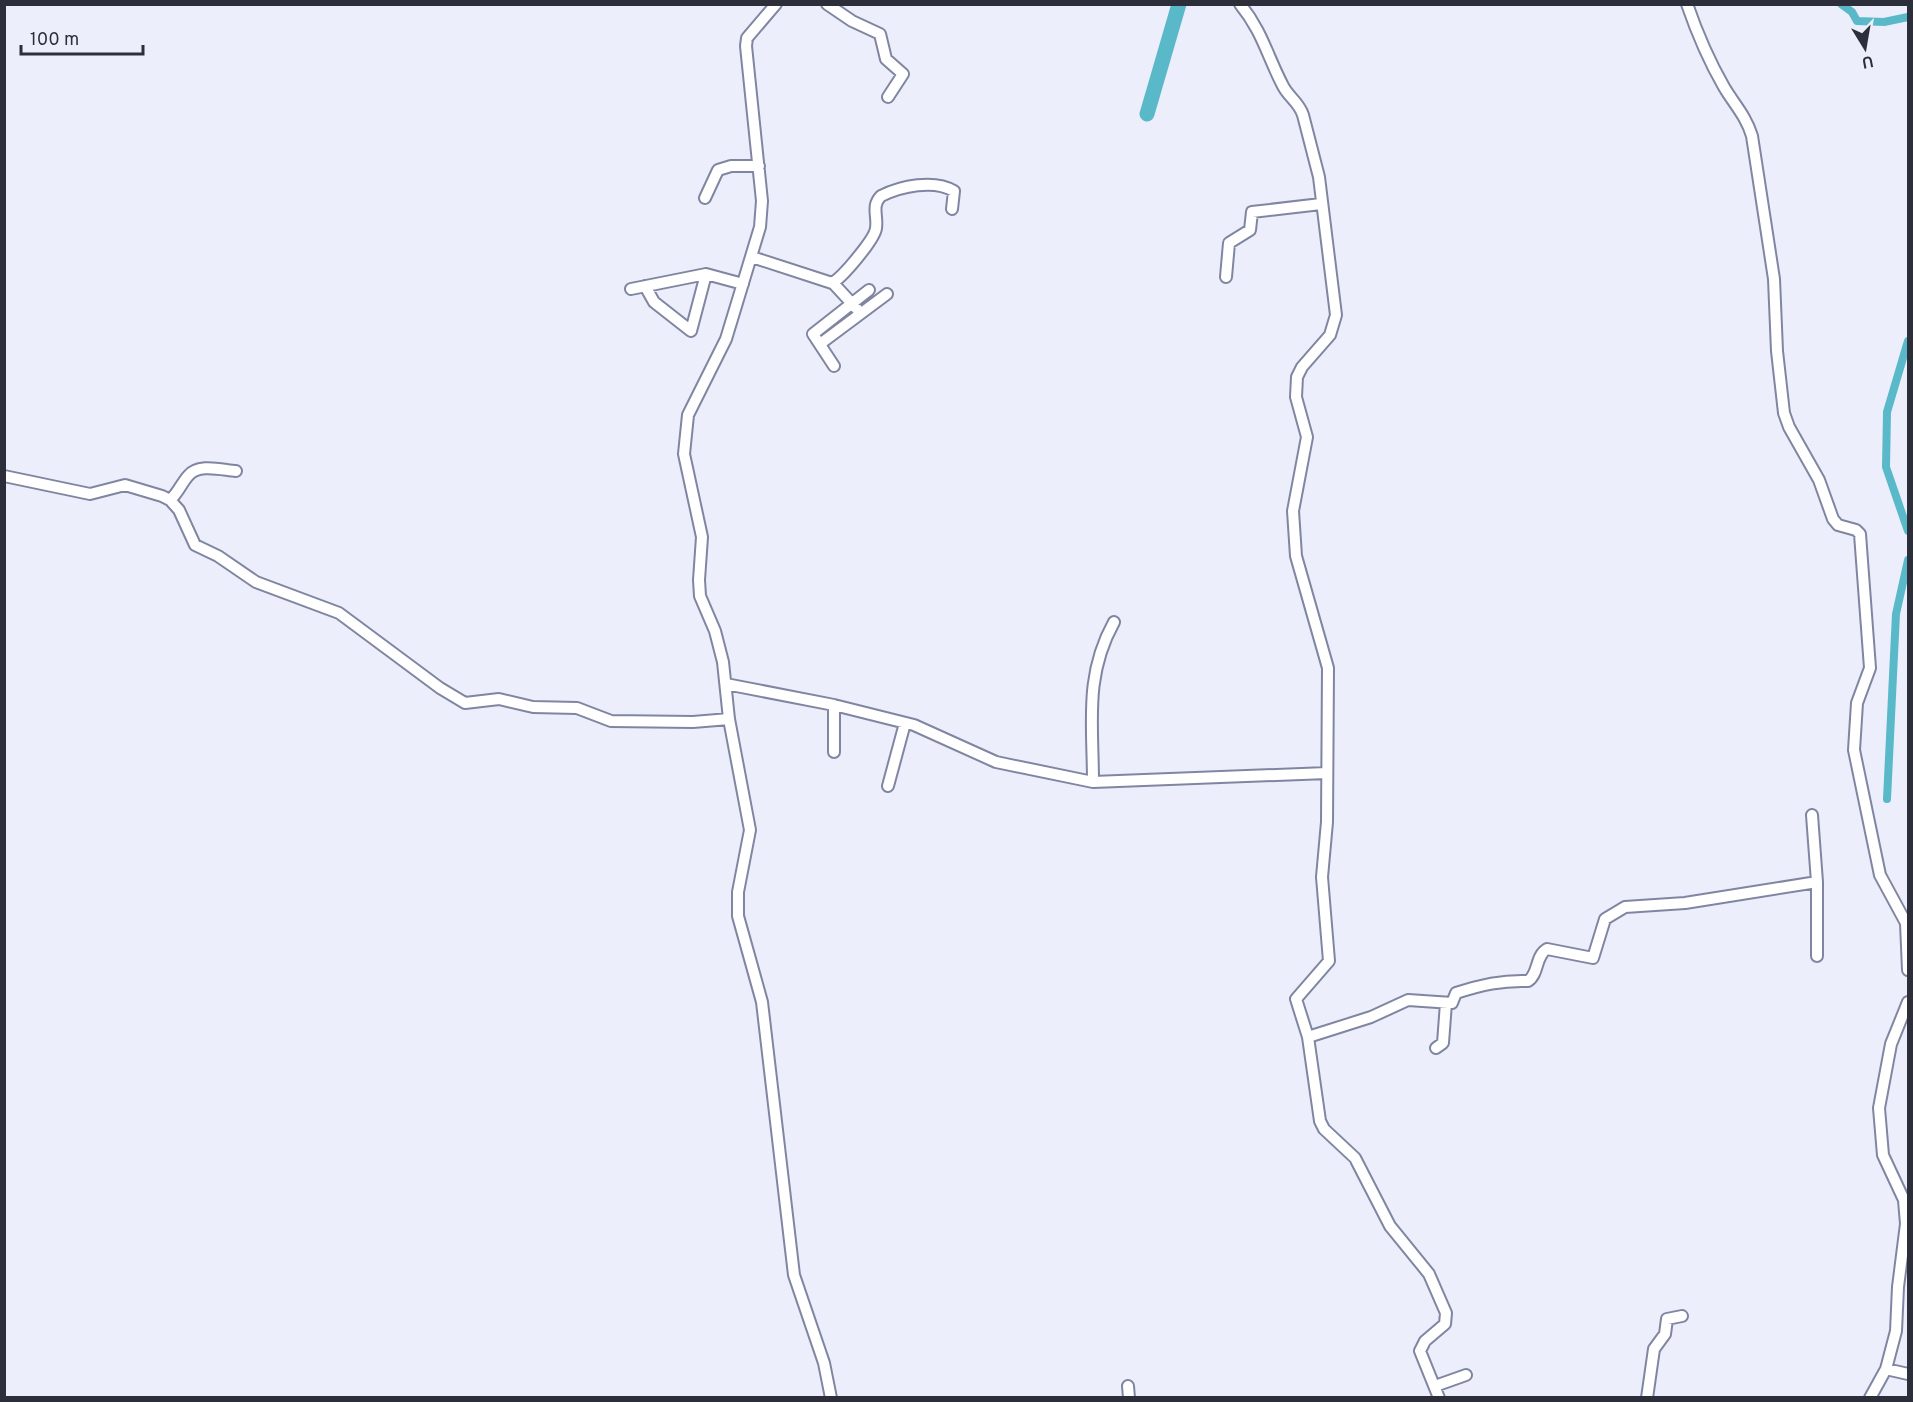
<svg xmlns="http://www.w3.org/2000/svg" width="1913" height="1402" viewBox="0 0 1913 1402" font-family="Overpass,sans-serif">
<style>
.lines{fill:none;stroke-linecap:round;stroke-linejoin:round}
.canal{stroke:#5ab9c9;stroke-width:8}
.river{stroke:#5ab9c9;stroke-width:15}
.minor-casing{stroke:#8086a1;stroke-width:14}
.minor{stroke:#fff;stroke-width:10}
</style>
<rect width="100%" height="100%" fill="#eceefb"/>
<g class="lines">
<path class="canal" d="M1841,4L1852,12L1857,21L1884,22L1908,17
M1908,341L1887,412L1886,467L1908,531
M1887,799L1896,614L1908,560"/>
<path class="river" d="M1147,114L1179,4"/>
<defs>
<path id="minor" d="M776,4L747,38L746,46L762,201L760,227L726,339L688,415L684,454L702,537L699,580L700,596L715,631L723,662L729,719L750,830L738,892V916L762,1002L794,1275L824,1363L831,1398
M827,4L852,21L880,34L886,59L903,74L888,97
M1240,4C1262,31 1267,55 1282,84C1287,96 1299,102 1303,115L1319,177L1336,315L1330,335L1302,367L1297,377L1296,397L1307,437L1293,511L1296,556L1328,668L1327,822L1322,877L1329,961L1296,999L1308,1037L1320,1121L1324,1129L1355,1158L1390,1226L1429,1274L1446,1313L1445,1324L1425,1341L1420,1351L1439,1398
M1687,4C1697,33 1709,61 1724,87C1734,104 1746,116 1752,136L1774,279L1777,351L1784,413L1789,427L1819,480L1833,519L1838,525L1856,530L1860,534L1870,668L1857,703L1854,750L1880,875L1906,923L1908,970
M705,198L718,170L731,166H759
M752,257L832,283C842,278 875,239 876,228C878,216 871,206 881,196C901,186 934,179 954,191L952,209
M1226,277L1229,243L1250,230L1252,212L1321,204
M833,283L857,309
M645,286L654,302L691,331L706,274
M631,289L706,274L743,284
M820,344L887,294
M834,366L813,334L869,290
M4,476L90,494L125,485L162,496L170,500L179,510L195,545L218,556L256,582L339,613L440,688L465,703L499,699L533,707L577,708L611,721L693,722L729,719
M170,500C178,493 181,484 188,476C198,463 222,470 236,471
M726,684L834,705L914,725L996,762L1093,782L1327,773
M834,705V752
M1093,782C1093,724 1084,676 1114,622
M888,786L905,723
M1812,815L1817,882
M1308,1037L1371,1017L1408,1000L1452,1003L1456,993C1481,985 1502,980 1528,981C1539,974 1535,956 1547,949L1593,958L1605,919L1625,907L1685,903L1817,882V956
M1436,1048L1443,1043L1446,1003
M1886,1369L1896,1331L1898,1287L1906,1224L1904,1200L1883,1155L1879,1108L1891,1044L1908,1002
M1128,1386L1129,1398
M1435,1386L1466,1375
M1647,1398L1654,1349L1665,1334L1667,1319L1682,1316
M1870,1398L1886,1369L1908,1374"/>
</defs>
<use href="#minor" class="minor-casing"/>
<use href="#minor" class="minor"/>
</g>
<rect width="1913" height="1402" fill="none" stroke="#2c2e3a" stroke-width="12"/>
<g transform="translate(1865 48) rotate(169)" stroke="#eceefb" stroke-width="4.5" paint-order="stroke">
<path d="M0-4.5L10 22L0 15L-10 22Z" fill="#2c2e3a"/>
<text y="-9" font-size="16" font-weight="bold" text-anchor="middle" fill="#2c2e3a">U</text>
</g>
<path d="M21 45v9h122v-9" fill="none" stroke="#2c2e3a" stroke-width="3"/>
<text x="30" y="45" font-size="18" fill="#2c2e3a" stroke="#eceefb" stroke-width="4.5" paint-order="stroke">100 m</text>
</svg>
